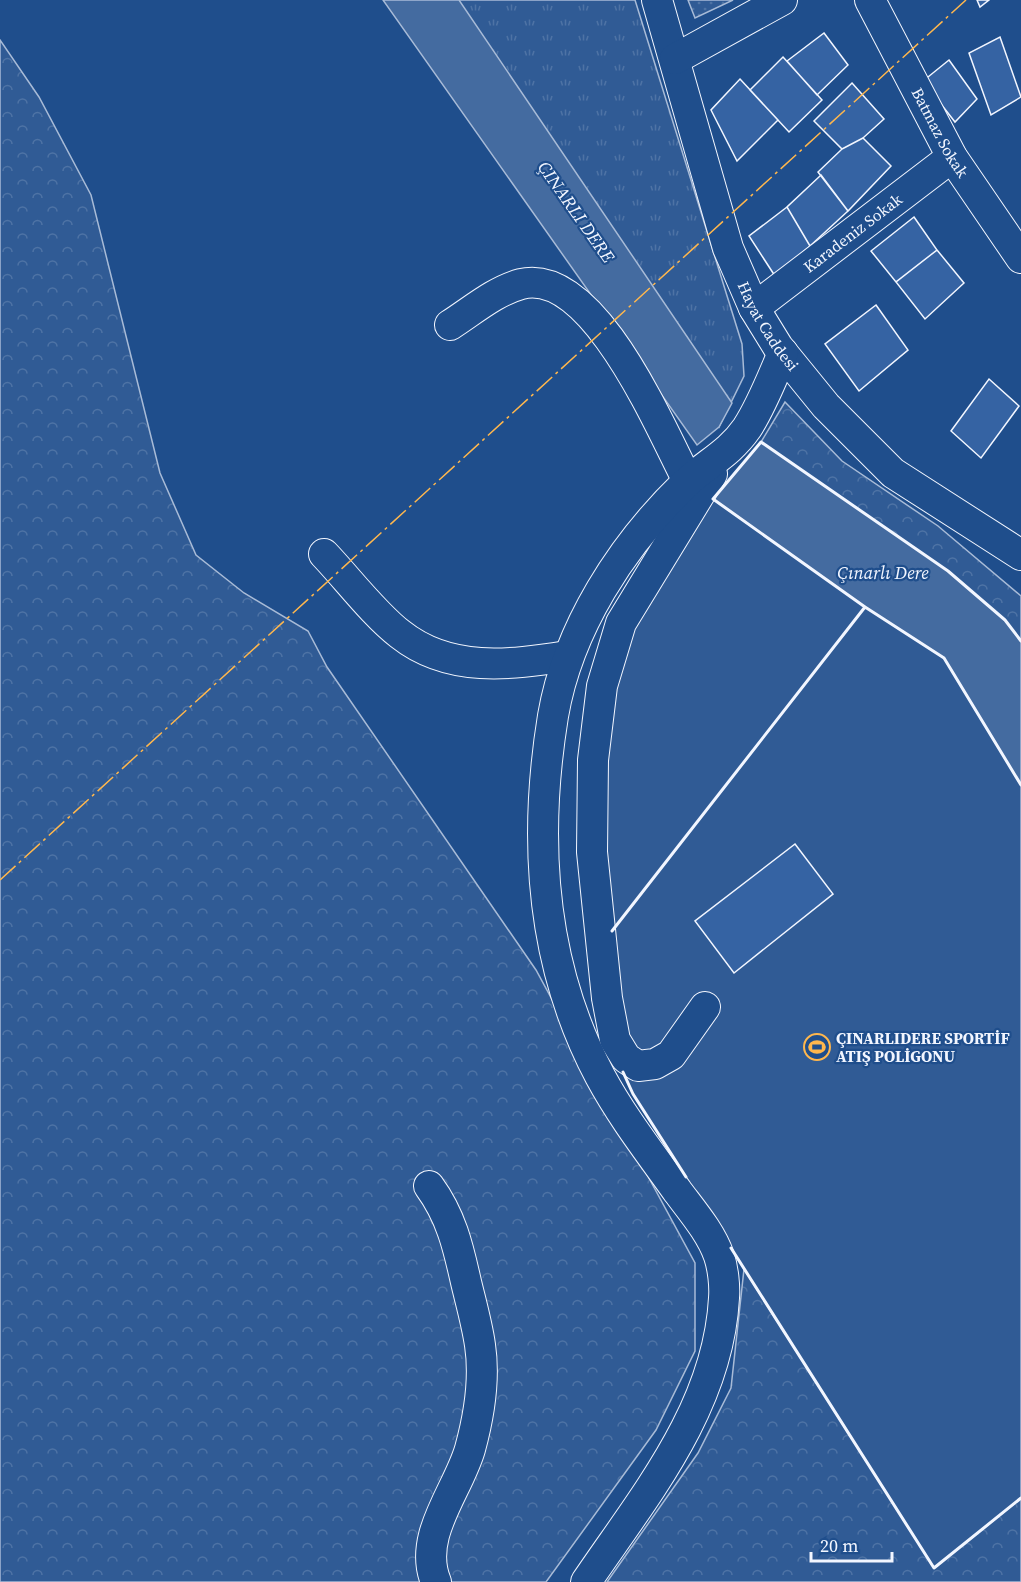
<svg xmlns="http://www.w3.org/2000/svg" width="1021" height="1582" viewBox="0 0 1021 1582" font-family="'Source Serif 4',serif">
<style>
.grass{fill:url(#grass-tufts);stroke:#a8bbd7;stroke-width:1.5}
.forest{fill:url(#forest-crowns);stroke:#a8bbd7;stroke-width:1.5}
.park{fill:url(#park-dots);stroke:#a8bbd7;stroke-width:1.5}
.built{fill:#305b95;stroke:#a8bbd7;stroke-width:1.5}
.water{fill:#446ba0;stroke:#a8bbd7;stroke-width:1.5}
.building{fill:#3563a3;stroke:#f2f6ff;stroke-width:1.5}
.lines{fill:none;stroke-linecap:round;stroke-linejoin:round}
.minor-casing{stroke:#f2f6ff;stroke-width:32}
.minor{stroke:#1f4e8c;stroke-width:30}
.wall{stroke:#f2f6ff;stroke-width:3}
.power{stroke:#ffb74d;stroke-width:1.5;stroke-dasharray:21 4.5 3 4.5;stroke-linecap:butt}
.labels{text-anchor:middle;stroke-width:4.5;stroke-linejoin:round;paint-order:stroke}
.street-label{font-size:16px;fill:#f2f6ff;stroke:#1f4e8c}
.poi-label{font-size:16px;font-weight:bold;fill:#f2f6ff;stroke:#1f4e8c;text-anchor:start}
.water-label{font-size:18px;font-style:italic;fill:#f2f6ff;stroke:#1f4e8c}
</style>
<defs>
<pattern id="grass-tufts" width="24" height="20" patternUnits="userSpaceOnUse" patternTransform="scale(1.5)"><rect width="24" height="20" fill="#305b95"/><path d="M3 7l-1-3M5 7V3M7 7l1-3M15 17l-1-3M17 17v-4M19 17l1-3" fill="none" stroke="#4e73a5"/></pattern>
<pattern id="forest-crowns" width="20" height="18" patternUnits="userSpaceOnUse" patternTransform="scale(1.5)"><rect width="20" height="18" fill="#305b95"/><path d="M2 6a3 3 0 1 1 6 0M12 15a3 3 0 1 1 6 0" fill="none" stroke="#4e73a5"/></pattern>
<pattern id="park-dots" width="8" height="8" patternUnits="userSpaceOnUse" patternTransform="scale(1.5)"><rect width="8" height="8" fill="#305b95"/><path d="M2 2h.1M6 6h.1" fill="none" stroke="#4e73a5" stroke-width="1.8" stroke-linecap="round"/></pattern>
</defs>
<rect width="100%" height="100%" fill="#1f4e8c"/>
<path class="grass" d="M427,0H635L742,344L744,376L719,427Z"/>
<path class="forest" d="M0,40L39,97L91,195L160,473L196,555L244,593L308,631L327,667L536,970L695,1263V1351L656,1430L546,1582H0Z
M785,402L842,461L938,526L1021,596V641L1005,620L761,442Z
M744,1269L934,1568L1021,1498V1582H607L698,1453L731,1388Z"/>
<path class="park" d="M688,0H733L695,18Z"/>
<path class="built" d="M713,499L865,607L944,658L1021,785V1498L934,1568L633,1094L592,1000L600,708L627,612Z"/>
<path class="water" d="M383,0H459L732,403L719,427L697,445Z
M761,442L948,571L1005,620L1021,641V785L944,658L865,607L713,499Z"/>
<path class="building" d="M977,0H989L980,7Z
M824,33L848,65L817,95L787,61Z
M1000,37L1021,97L991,115L969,53Z
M783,57L822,100L789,132L750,90Z
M949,60L977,99L955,122L923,81Z
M740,79L778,120L737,161L711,110Z
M852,83L884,119L863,138L842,149L814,121Z
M863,138L891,166L848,211L818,172L842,149Z
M821,175L848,211L810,246L787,207Z
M787,207L810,246L775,276L749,236Z
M914,217L937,250L896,282L871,251Z
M937,250L964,283L925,319L896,282Z
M876,305L908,350L859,391L825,344Z
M989,379L1019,406L981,458L951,431Z
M795,844L833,894L734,973L695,921Z"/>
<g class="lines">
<defs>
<g id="minor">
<path id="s1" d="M657,0L728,248L754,308L778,347L826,406L893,473L1021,555"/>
<path id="s2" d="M870,0L952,157L1021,258"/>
<path d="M675,59L782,0"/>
<path id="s3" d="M754,308L952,157"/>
<path d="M450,325C472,311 495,291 521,284C594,266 661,430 688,481"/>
<path d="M324,554C347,578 374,614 400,634C449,673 510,665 567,656"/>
<path d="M705,1007L671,1055L655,1064L638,1066L626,1058L615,1040L607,998L592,852L593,760L602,686L621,623L712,474"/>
<path d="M429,1186C451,1216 458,1246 466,1282C471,1303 477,1324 480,1345C485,1378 479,1416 470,1449C458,1491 417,1536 436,1582"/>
<path d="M586,1582C645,1495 718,1408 724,1298C725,1286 723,1268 719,1256C711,1233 693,1212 678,1192C651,1154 622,1117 600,1076C541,965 533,839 553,716C568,628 622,545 685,484C707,463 729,454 747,428C762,405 772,378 783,353"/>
</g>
</defs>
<use href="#minor" class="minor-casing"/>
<use href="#minor" class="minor"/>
<path class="wall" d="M1021,641L1005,620L948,571L761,442L713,499L865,607L944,658L1021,785
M612,931L865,607
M623,1072L633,1094L686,1177
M731,1248L934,1568L1021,1498"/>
<path class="power" d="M0,880L966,0"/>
</g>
<defs>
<symbol id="stadium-ring" viewBox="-11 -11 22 22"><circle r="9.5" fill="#1f4e8c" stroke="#ffb74d" stroke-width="1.5"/><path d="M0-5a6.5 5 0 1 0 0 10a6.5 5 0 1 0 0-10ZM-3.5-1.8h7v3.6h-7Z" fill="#ffb74d"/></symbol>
</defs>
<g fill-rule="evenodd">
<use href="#stadium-ring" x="802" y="1032" width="30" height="30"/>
</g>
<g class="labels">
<g class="street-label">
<text dy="6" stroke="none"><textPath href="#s2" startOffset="150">Batmaz Sokak</textPath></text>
<text dy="6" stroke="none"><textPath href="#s3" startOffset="124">Karadeniz Sokak</textPath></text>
<text dy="6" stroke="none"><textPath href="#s1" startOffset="346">Hayat Caddesi</textPath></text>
</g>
<g class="poi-label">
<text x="836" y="1044">ÇINARLIDERE SPORTİF<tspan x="836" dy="18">ATIŞ POLİGONU</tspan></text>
</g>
<g class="water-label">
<text transform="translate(576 212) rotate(55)" y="6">ÇINARLI DERE</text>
<text x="883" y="579">Çınarlı Dere</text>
</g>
</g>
<path d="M811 1552v9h81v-9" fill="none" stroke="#f2f6ff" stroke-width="3"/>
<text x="820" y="1552" font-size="18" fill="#f2f6ff" stroke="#1f4e8c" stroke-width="4.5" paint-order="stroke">20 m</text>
</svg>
